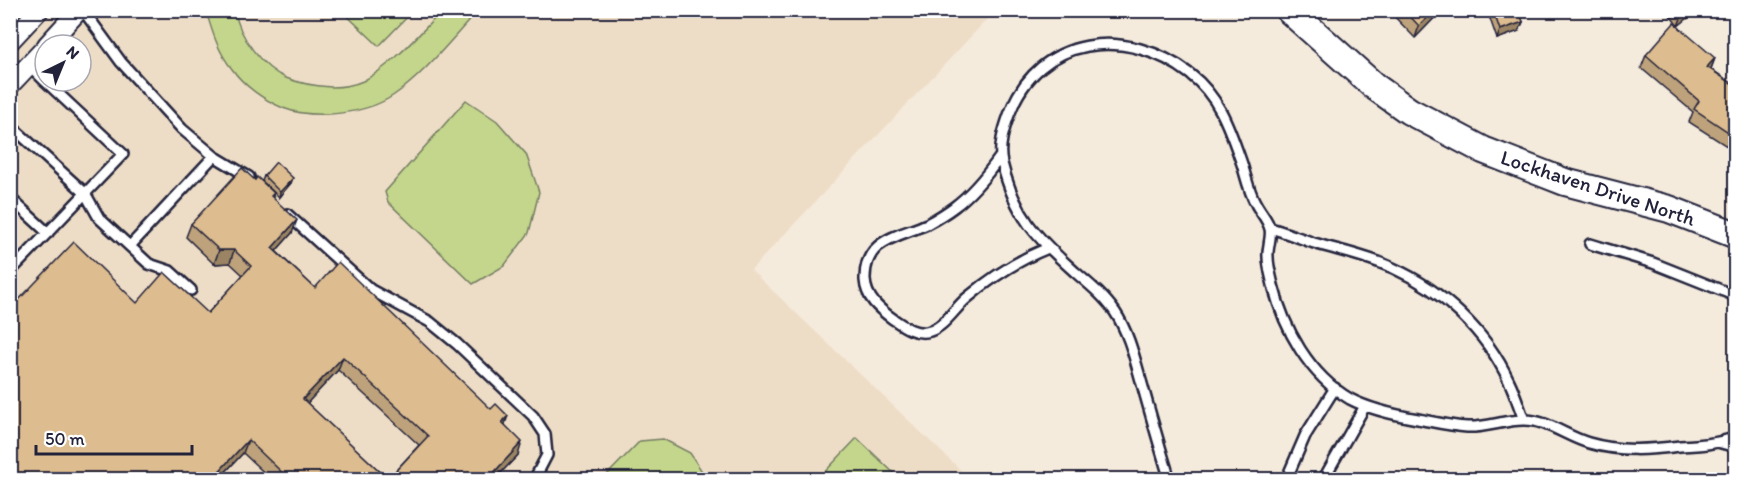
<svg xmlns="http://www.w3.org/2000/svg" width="1746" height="490" viewBox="0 0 1746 490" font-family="Itim,sans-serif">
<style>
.built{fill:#eeddc6;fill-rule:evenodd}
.green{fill:#c4d68b;stroke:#737c63;stroke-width:1.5}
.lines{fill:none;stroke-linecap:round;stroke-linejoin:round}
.lane-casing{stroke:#22223b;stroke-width:14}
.street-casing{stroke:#22223b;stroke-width:22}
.secondary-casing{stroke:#22223b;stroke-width:30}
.lane{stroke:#fff;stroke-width:9}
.street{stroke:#fff;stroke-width:18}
.secondary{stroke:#fff;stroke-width:26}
.wall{fill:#bea27b;stroke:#22223b;stroke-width:1.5;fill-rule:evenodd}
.shaded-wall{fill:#9b8464;stroke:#22223b;stroke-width:1.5}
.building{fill:#ddbc8f;stroke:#22223b;stroke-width:1.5;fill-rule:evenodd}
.labels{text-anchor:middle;stroke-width:4.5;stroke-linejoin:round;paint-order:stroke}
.street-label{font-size:21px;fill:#22223b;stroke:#fff}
</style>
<rect width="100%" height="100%" fill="#f5ebdd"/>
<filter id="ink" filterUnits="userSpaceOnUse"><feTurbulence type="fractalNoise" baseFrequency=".0167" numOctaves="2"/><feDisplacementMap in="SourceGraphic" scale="12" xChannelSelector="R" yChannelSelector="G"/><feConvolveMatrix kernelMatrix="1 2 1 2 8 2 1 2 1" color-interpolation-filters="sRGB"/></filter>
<g filter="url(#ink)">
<path class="built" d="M50,10L995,11L751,270L970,479H11L10,53ZM45,45H81V81H45Z"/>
<path class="green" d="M206,11H235C239,36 262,68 286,78C301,84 316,86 331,87C341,87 354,85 363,81C394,64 417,36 442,11H478C452,38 425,74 394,95C367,114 314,120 283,108C264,100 244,86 232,69C218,52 212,31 206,11Z
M342,11H413L379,46Z
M466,100L497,121L526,154L539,192L529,233L504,266L473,284L388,202L385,192Z
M857,438L900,479H818Z
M663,439L690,453L707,479H603L640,441Z"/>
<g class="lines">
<defs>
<path id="lane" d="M83,10L121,62L182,129L214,156L249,177
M29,65L45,81
M10,125L85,193L99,218L149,264L170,271L191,290
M1000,157C987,175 973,193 954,207C946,213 936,219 927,224C898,237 864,239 865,280C866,298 879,309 893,319C903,326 917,336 930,331C945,326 955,308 967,298C992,277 1018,260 1048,248
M10,198L48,233
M287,214L371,290L430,322L457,344L533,416L545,434L547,455L534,480
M1270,228C1285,232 1299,238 1314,243C1340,251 1367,256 1393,268C1442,290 1486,331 1509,381C1515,393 1519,407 1524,420
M1590,244L1653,263L1736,296
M130,246L214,156
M10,272L123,154L45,81
M1721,443L1736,447
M1170,480C1160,448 1151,416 1142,384C1135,360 1129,333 1115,312C1104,296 1089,284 1075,272C1036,237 1015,216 1002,163C998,147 1004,129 1009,115C1038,34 1128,26 1190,74C1220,97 1230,130 1242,164C1246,177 1249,192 1256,204C1260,212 1268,220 1270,229C1272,237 1267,248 1268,257C1268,266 1271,276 1273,285C1284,329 1309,375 1350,399C1371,410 1395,415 1418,419C1434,422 1451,426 1467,427C1486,428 1504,420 1523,420C1546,419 1567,437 1589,443C1620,452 1649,450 1680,446C1699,445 1717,444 1736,437
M1286,480L1305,436L1335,388
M1323,480L1365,406"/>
<path id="street" d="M10,41L39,10
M47,45L79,10
M10,85L45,48"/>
<path id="secondary" d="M1289,10L1374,86L1409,111L1483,150L1565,182L1669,209L1736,235"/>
</defs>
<use href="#lane" class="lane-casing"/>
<use href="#street" class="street-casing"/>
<use href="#secondary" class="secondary-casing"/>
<use href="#lane" class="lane"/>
<use href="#street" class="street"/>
<use href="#secondary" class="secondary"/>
</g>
<path class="wall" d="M1388,10H1442L1415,38Z
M1487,10H1519L1523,22L1519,31L1497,39Z
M1666,10H1698L1678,26Z
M1646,55L1715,58L1711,69L1736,86V152L1689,122L1693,112L1641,68Z
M264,176L291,183L279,197L262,181Z
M255,180L274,193L273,197L292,233L276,251L315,288L505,425L518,455L494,480H272L243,453L218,480H10L137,303L208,313L243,275L230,263L214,264L186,237L191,224ZM338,370L419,445L388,479L307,403Z"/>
<path class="shaded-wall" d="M1435,10H1442L1415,38L1419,26Z
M1686,10H1698L1678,26L1683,13Z
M1523,22L1519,31L1497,39L1500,30Z
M1715,58L1710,71L1707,67Z
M293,178L291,183L279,197L280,192Z
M297,220L292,233L267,261L272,248Z
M219,250H234L230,263L214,264Z
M343,357L338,370L299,412L303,399Z
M508,416L503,429L502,422Z
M248,440L243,453L218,480H211Z
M522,442L518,455L494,480H487Z"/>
<path class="building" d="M1404,10H1435L1419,26Z
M1493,10H1519L1523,22L1500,30Z
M1674,23L1715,58L1707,67L1736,86V137L1694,109L1699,101L1646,55Z
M276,162L293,178L280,192L264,176Z
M242,168L255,180L257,177L274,193L271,196L297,220L272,248L315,288L338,262L491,409L496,404L508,416L502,422L522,442L487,480H290L248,440L211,480H10V309L74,242L137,303L164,272L208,313L251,266L234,250H219L191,224ZM343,357L428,436L388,479L303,399Z"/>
</g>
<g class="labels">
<g class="street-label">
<text transform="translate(1598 188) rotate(18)" y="7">Lockhaven Drive North</text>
</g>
</g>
<rect width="1746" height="490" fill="none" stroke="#fff" stroke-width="36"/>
<rect x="18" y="18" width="1710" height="454" fill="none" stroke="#22223b" stroke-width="2" filter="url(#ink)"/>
<g transform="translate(63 63) rotate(43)"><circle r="28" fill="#ffffff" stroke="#a7a7b1" stroke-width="1.5"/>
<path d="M0-4.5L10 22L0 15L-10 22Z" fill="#22223b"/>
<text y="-9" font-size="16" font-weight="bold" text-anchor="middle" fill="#22223b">N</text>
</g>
<path d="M36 445v9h156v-9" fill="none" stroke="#22223b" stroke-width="3"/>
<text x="45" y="445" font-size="18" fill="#22223b" stroke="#ffffff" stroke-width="4.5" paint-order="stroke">50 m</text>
</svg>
